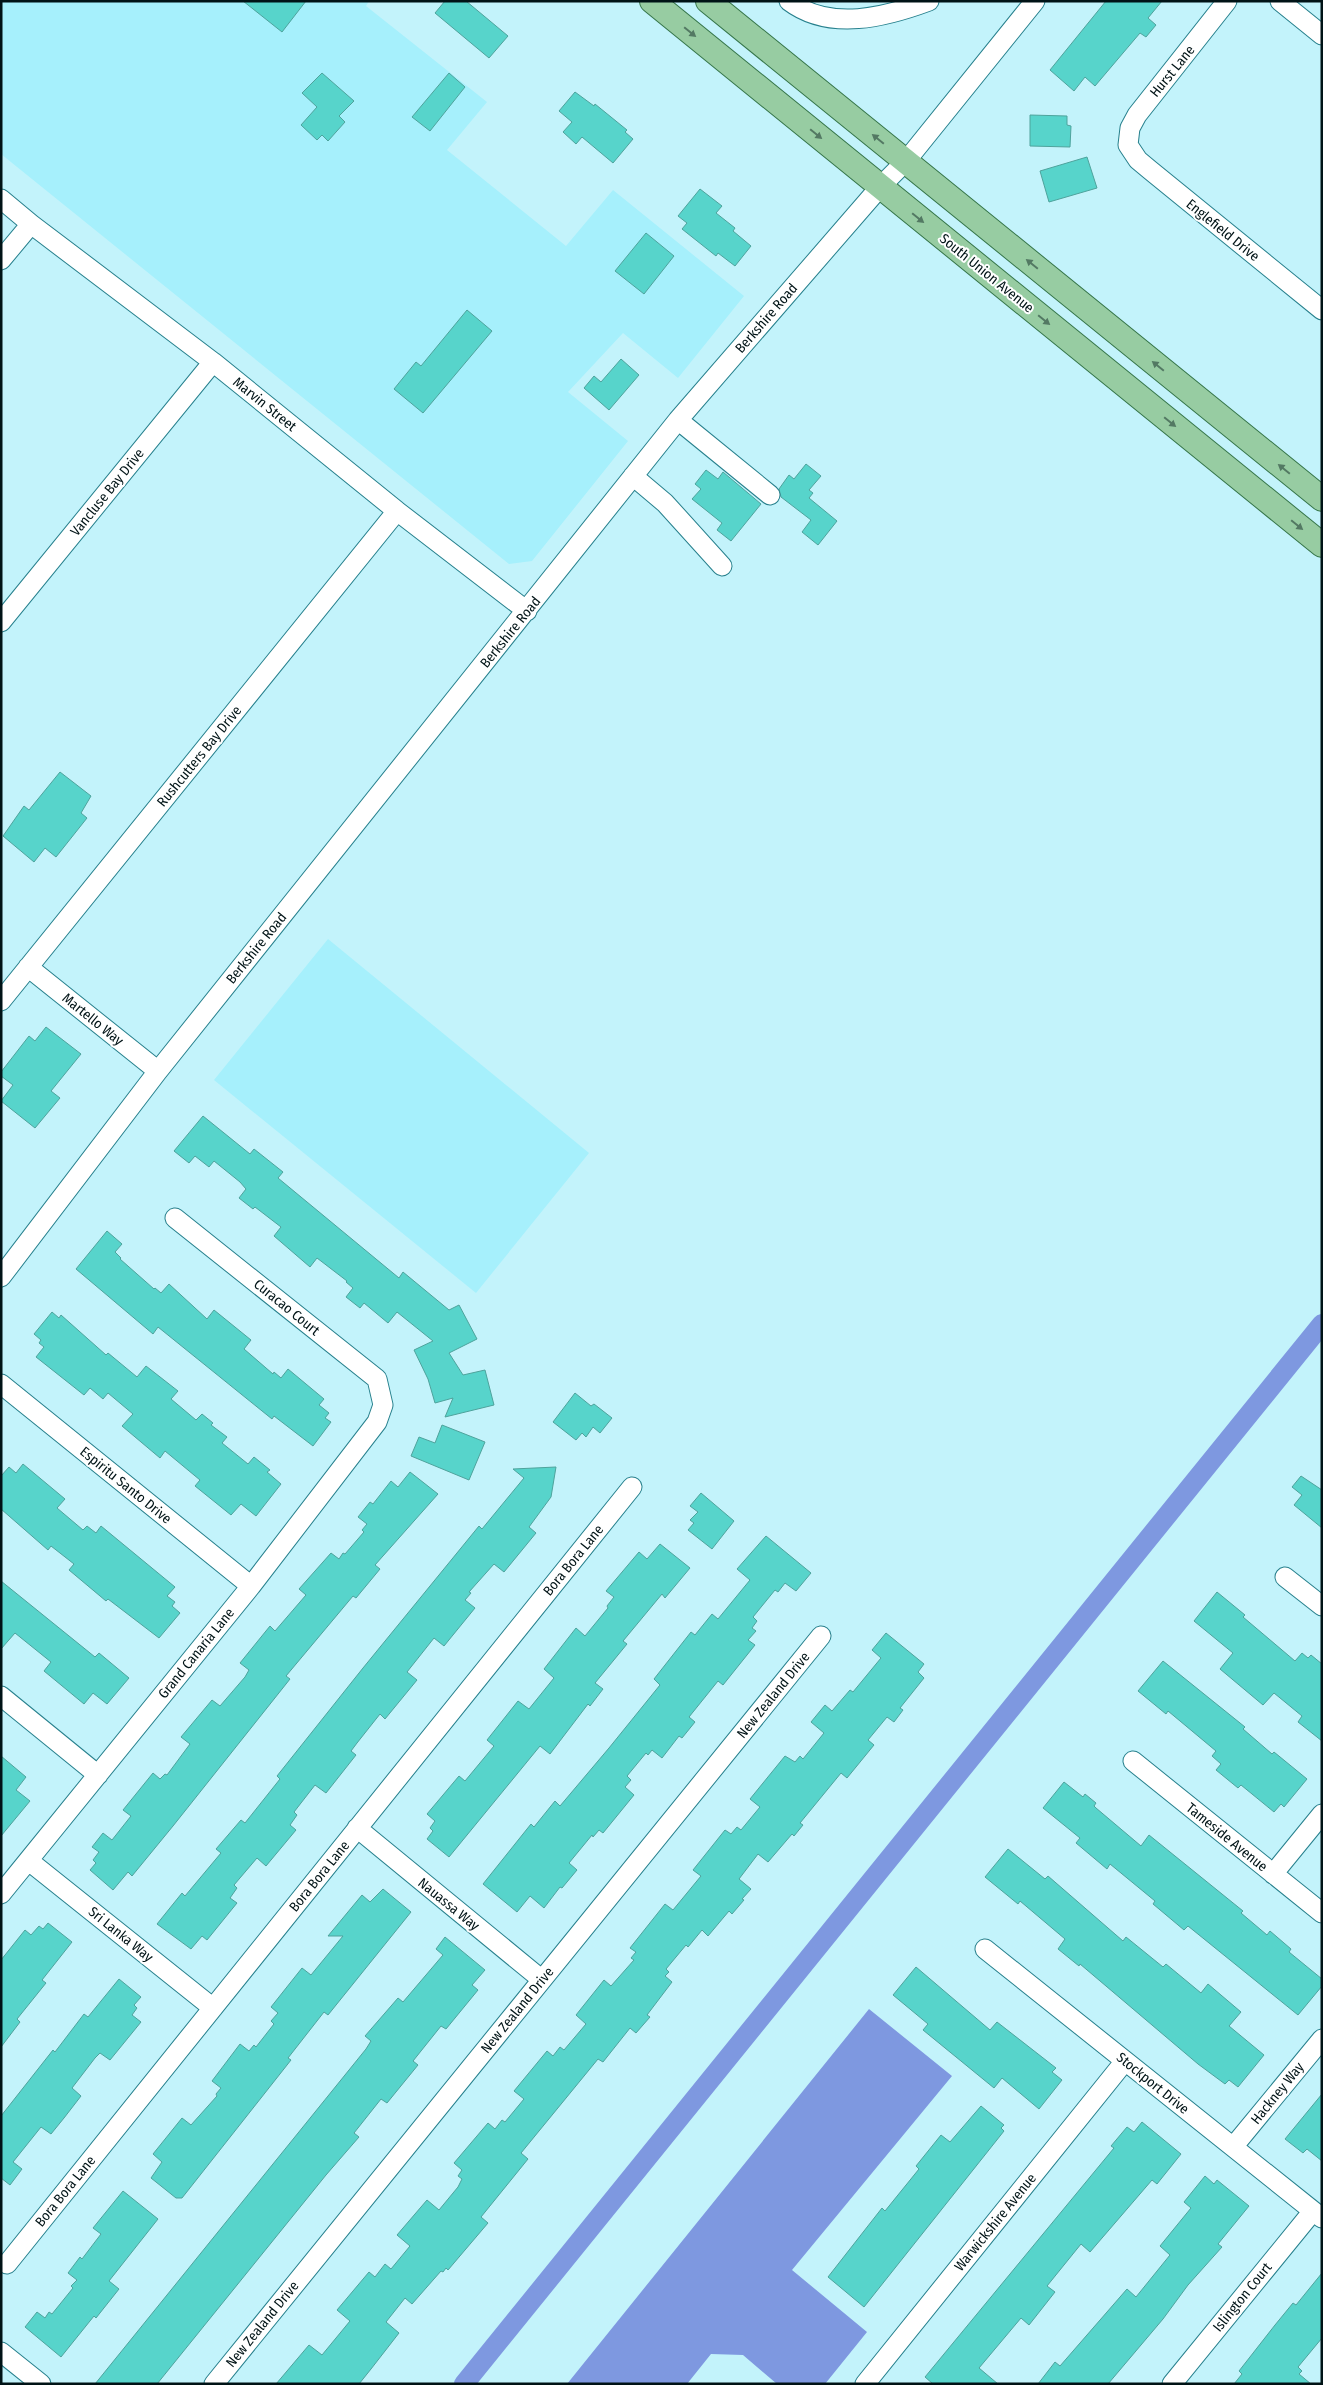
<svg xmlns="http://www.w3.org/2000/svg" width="1323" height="2385" viewBox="0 0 1323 2385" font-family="'Fira Sans Condensed',sans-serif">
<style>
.built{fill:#a6f0fc}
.water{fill:#7e98e0}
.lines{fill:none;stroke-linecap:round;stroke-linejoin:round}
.canal{stroke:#7e98e0;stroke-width:20}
.building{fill:#57d4cb;stroke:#4ea39c}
.minor-casing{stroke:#27808d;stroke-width:21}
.major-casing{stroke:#357549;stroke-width:26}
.minor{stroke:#fff;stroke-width:19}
.major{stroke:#97cca2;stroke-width:24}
.oneway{fill:#537963}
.labels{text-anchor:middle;stroke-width:4;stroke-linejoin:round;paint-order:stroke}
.street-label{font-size:14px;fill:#001316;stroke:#fff}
</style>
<rect width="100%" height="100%" fill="#c3f3fb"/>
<path class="built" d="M1,1H369L366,6L487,102L447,150L566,246L613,190L744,296L678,378L623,333L568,392L628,441L532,561L509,564L1,154Z
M328,939L589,1153L476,1293L214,1080Z"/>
<path class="water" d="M869,2009L952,2076L792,2270L867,2332L825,2384H777L743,2355L711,2354L687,2384H567Z"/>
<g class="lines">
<path class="canal" d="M464,2384L1322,1324"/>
</g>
<path class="building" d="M243,1H306L282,32Z
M445,1H466L508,36L489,58L435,13Z
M1106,1H1162L1148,18L1156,25L1146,37L1140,33L1095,86L1085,77L1074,91L1050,70Z
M322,73L354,101L339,116L345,122L328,141L322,135L317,140L301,125L317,107L302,93Z
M449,73L465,87L430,131L412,117Z
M575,92L594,106L595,104L627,130L625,132L633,139L613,163L582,137L576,144L563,132L572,122L559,111Z
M1030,115L1067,116V125L1071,126L1070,147L1030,146Z
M1087,157L1097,188L1049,202L1040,171Z
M700,189L722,206L716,213L735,228L733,231L751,246L735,266L718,253L716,256L682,229L687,223L678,216Z
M646,233L674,256L644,294L615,271Z
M467,310L492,331L423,413L394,389L416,362L421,366Z
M621,359L639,375L609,410L584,388L594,376L601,382Z
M806,464L821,476L809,490L813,493L809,498L837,521L818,545L802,532L811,520L781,497L779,489L789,475L794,479Z
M706,470L718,479L723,472L761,504L731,541L717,530L722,523L692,499L701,489L695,484Z
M60,772L91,796L81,813L87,818L56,857L45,848L34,862L3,836L24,806L29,810Z
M46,1027L81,1054L51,1091L60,1098L35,1128L1,1101L13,1085L1,1076V1072L29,1036L35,1041Z
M203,1116L250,1154L254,1149L283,1172L278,1178L399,1278L403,1272L449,1310L459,1305L477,1339L449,1353L463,1375L485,1370L494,1405L445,1417L453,1398L435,1403L428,1379L414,1350L433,1341L397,1312L388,1323L364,1303L360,1308L346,1297L353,1288L346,1282L347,1281L317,1258L310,1267L274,1236L281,1227L255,1207L253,1209L239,1198L246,1189L240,1182L214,1161L209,1167L195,1156L189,1163L174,1151Z
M107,1231L122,1244L115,1252L121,1258L120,1259L154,1289L155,1288L161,1293L169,1284L207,1319L214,1310L251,1340L244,1349L273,1374L274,1372L281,1378L288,1369L324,1399L319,1405L329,1413L325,1418L331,1422L313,1446L274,1416L272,1419L158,1327L153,1334L76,1269Z
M52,1312L59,1318L61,1315L106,1355L108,1353L137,1377L146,1366L178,1391L171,1399L196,1420L202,1414L213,1423L211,1425L227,1437L222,1443L248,1464L254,1457L270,1470L267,1472L281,1484L256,1516L241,1504L231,1515L195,1486L200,1480L165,1451L160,1458L122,1426L133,1414L108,1393L103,1399L90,1388L84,1395L36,1357L44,1347L39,1343L41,1340L34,1334Z
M575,1393L591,1406L594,1404L612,1418L600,1433L593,1427L586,1437L582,1433L576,1440L553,1422Z
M442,1425L485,1442L469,1480L411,1456L419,1437L435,1443Z
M23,1464L65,1499L57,1508L83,1530L87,1526L96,1533L101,1526L175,1587L167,1596L175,1602L172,1606L180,1613L159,1638L108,1599L106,1601L69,1570L74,1564L51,1546L48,1550L1,1509V1476L9,1467L16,1473Z
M556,1467L551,1497L529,1527L536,1533L504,1572L494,1564L469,1592L471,1593L465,1600L475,1608L444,1646L434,1638L407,1672L417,1680L385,1719L380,1714L357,1743L351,1751L356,1755L326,1793L315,1785L294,1812L297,1815L290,1825L296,1830L266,1866L257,1858L234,1885L237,1888L230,1898L237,1903L207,1940L202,1936L191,1949L157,1924L182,1893L185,1896L221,1853L216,1849L241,1820L245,1823L280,1779L277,1776L363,1668L479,1526L482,1529L524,1478L513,1469Z
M410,1472L438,1494L375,1565L380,1569L356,1598L353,1596L286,1676L290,1679L173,1826L132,1876L128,1872L113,1890L90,1870L96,1863L93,1860L99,1852L92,1847L103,1833L112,1840L131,1816L123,1810L153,1773L160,1779L165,1774L167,1775L190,1744L181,1737L212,1700L220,1706L245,1677L249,1670L240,1663L270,1626L275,1631L306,1595L299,1589L331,1553L339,1559L343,1553L345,1554L364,1532L362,1530L367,1524L358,1517L370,1502L373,1504L391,1481L398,1487Z
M1301,1476L1322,1490V1528L1294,1505L1302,1495L1292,1487Z
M701,1493L734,1521L712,1549L688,1530L694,1523L690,1520L698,1512L690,1506Z
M766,1536L811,1573L796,1591L785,1583L778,1592L775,1590L753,1617L757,1621L752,1628L756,1631L748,1640L755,1645L723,1685L718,1681L689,1717L695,1722L682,1738L679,1736L662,1758L652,1750L648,1755L646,1753L627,1776L631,1780L625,1787L634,1795L603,1833L599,1830L593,1837L592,1835L569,1863L577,1870L562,1888L560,1887L544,1908L530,1896L517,1912L483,1884L531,1824L534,1827L555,1801L560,1806L609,1748L660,1685L654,1679L691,1632L695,1635L712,1614L718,1619L750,1580L737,1569Z
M660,1544L690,1568L665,1598L662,1594L623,1641L627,1644L595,1683L603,1689L590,1706L588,1704L550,1754L540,1746L449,1857L427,1839L433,1831L430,1828L435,1821L427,1814L459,1776L465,1781L494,1746L487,1740L518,1701L529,1709L554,1678L544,1669L576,1628L585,1636L608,1608L607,1606L614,1597L606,1591L639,1552L647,1559Z
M1,1581L95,1657L99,1653L129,1678L107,1704L93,1693L84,1704L44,1671L51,1662L15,1633L1,1649Z
M1217,1592L1245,1615L1243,1617L1295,1661L1302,1653L1308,1658L1311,1655L1322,1664V1741L1298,1722L1302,1716L1274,1693L1263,1705L1220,1669L1233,1653L1194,1621Z
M886,1633L924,1664L918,1672L924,1678L900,1708L903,1710L894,1722L887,1717L868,1740L874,1745L847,1778L841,1773L800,1823L803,1825L794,1836L792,1834L768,1862L758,1854L739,1879L751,1889L742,1899L744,1900L732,1914L729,1911L708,1936L702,1930L688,1947L686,1945L666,1969L669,1972L665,1976L672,1982L647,2015L650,2017L636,2033L630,2028L603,2062L598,2059L521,2153L528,2159L481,2217L488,2223L448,2270L446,2268L443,2272L441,2271L412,2304L405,2298L386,2322L399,2333L371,2369L359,2384H276L309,2345L322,2355L350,2321L337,2310L369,2272L375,2277L385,2264L391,2269L410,2246L397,2235L427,2200L439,2210L458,2187L462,2179L458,2176L462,2170L454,2163L488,2123L495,2129L502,2120L505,2122L524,2099L514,2091L547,2051L553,2056L560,2047L564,2050L586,2024L576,2015L604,1980L611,1986L634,1960L631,1958L636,1952L630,1948L665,1904L673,1910L701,1876L693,1870L725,1830L731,1834L737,1827L741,1830L760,1807L750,1799L785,1756L795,1762L800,1756L803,1759L824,1733L811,1722L825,1705L832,1711L850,1690L853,1692L881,1658L872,1650Z
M1163,1661L1245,1727L1243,1729L1272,1754L1274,1752L1307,1779L1284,1807L1281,1804L1274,1812L1241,1785L1238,1788L1216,1770L1221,1764L1212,1756L1216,1751L1168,1711L1166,1714L1138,1691Z
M1,1756L26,1777L16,1790L30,1801L1,1836Z
M1064,1782L1083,1797L1085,1794L1096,1803L1094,1806L1096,1808L1141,1846L1149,1835L1243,1911L1241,1913L1267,1935L1270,1931L1291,1949L1289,1952L1322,1979V1986L1298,2015L1188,1926L1184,1930L1153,1904L1155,1901L1110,1864L1107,1869L1076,1843L1080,1838L1043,1808Z
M1008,1849L1045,1879L1048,1876L1123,1941L1126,1937L1163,1967L1166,1964L1201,1993L1208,1984L1241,2012L1229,2026L1264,2055L1238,2087L1229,2080L1225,2084L1198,2064L1080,1964L1079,1966L1058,1949L1065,1939L1020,1901L1018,1904L985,1877Z
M383,1889L411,1912L328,2015L324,2012L288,2058L291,2060L182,2198H176L151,2178L162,2162L153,2154L182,2118L191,2125L217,2096L216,2094L221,2088L212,2081L240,2044L249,2051L254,2045L256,2047L274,2024L271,2021L278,2013L271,2007L302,1968L311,1975L343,1936H328L362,1895L370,1902Z
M48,1923L72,1942L42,1980L46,1983L17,2019L20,2022L1,2047V1960L25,1930L31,1935L39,1926L43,1929Z
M445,1937L485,1970L472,1985L478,1990L446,2029L441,2026L413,2061L418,2065L387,2103L381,2099L354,2133L359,2137L326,2175L157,2384H95L366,2049L371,2041L365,2036L398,1998L403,2002L443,1955L436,1949Z
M916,1967L990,2030L997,2022L1056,2068L1052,2072L1062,2080L1039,2109L1002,2078L994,2088L923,2030L928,2024L893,1995Z
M119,1979L141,1997L134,2005L137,2008L132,2015L141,2022L110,2060L100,2053L95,2058L72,2088L81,2096L64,2118L51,2134L41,2127L13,2162L22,2169L10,2185L1,2178V2116L53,2050L55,2052L84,2014L88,2017Z
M1322,2094V2161L1307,2149L1303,2153L1285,2139Z
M981,2106L1004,2125L1001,2128L1004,2131L864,2307L828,2277L882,2208L885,2211L919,2169L916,2166L941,2135L950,2142Z
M1142,2122L1181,2154L1157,2184L1152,2180L1090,2252L1081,2244L1047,2286L1055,2292L1029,2325L1021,2318L979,2368L998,2384H933L925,2377L1114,2148L1111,2146L1127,2127L1134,2132Z
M1205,2176L1214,2184L1217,2180L1249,2206L1218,2244L1222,2247L1188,2285L1163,2319L1108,2384H1038L1055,2362L1060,2366L1127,2289L1136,2297L1170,2255L1160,2246L1191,2208L1184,2202Z
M123,2191L158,2219L109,2281L119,2289L96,2318L94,2316L61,2357L25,2327L37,2312L45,2318L49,2312L52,2314L73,2288L71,2286L77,2280L68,2273L80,2257L82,2259L101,2234L93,2228Z
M1322,2273V2338L1298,2367L1302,2371L1299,2374L1311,2384H1234L1242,2374L1239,2371L1275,2325L1293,2303L1296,2305Z"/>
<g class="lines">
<defs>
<path id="minor" d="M789,1C830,32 886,17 929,1
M1227,1L1137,115L1130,128L1128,145L1138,160L1150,170L1322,310
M1280,1L1322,35
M1,199L31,224L213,362L397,511L527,611
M1,260L31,224
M678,420L770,495
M633,476L665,503L722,566
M1,622L213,362
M28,967L158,1071
M1,1001L397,511
M1,1277L158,1071L678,420L880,187L906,161L1035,1
M1,1384L251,1586
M1285,1577L1322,1606
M1,1696L98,1775
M1133,1761L1322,1913
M357,1828L541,1979
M29,1861L213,2008
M1273,1874L1322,1814
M1,1894L251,1586L377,1422L383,1405L377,1379L175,1218
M985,1949L1322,2218
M1233,2147L1322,2039
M7,2264L632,1487
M1,2352L41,2384
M214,2384L821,1636
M865,2384L1125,2061
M1172,2384L1313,2211"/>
<path id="major" d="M652,1L1322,545
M708,1L1322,499"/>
</defs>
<use href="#minor" class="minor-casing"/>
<use href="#major" class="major-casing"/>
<use href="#minor" class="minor"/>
<use href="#major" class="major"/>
</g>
<defs><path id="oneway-solid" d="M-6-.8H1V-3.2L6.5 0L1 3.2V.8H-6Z" transform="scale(1.25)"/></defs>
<g class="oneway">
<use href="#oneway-solid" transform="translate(690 32) rotate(39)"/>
<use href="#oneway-solid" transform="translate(816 134) rotate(39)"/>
<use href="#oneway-solid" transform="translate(878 139) rotate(-141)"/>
<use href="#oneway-solid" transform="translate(918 218) rotate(39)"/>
<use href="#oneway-solid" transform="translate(1032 264) rotate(-141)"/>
<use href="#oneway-solid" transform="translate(1044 320) rotate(39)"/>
<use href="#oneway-solid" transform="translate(1158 366) rotate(-141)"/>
<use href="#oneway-solid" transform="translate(1170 422) rotate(39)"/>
<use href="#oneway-solid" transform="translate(1284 469) rotate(-141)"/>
<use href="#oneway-solid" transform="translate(1297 525) rotate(39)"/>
</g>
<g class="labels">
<g class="street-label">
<text transform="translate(1172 71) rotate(-51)" y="5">Hurst Lane</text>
<text transform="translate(1223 230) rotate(39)" y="5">Englefield Drive</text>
<text transform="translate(987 273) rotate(39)" y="5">South Union Avenue</text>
<text transform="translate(766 318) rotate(-49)" y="5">Berkshire Road</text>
<text transform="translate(265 404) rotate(39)" y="5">Marvin Street</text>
<text transform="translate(107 492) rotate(-51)" y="5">Vancluse Bay Drive</text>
<text transform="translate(510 632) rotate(-51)" y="5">Berkshire Road</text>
<text transform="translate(199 756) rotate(-51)" y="5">Rushcutters Bay Drive</text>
<text transform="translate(256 948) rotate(-51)" y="5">Berkshire Road</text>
<text transform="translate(93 1019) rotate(39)" y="5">Martello Way</text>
<text transform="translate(287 1307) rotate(39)" y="5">Curacao Court</text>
<text transform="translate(126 1485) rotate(39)" y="5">Espiritu Santo Drive</text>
<text transform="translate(573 1560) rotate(-51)" y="5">Bora Bora Lane</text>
<text transform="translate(196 1653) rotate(-51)" y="5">Grand Canaria Lane</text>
<text transform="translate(773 1695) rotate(-51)" y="5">New Zealand Drive</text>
<text transform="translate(1227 1837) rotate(39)" y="5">Tameside Avenue</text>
<text transform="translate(319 1876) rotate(-51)" y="5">Bora Bora Lane</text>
<text transform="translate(449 1904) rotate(39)" y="5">Nauassa Way</text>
<text transform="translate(121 1934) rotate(39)" y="5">Sri Lanka Way</text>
<text transform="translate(517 2010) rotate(-51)" y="5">New Zealand Drive</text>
<text transform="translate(1153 2083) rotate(39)" y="5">Stockport Drive</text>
<text transform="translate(1277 2093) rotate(-51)" y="5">Hackney Way</text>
<text transform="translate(65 2191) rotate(-51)" y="5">Bora Bora Lane</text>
<text transform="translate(995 2222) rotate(-51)" y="5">Warwickshire Avenue</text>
<text transform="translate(1242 2297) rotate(-51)" y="5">Islington Court</text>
<text transform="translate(262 2324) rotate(-51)" y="5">New Zealand Drive</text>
</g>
</g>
<rect width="1323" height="2385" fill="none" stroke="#001316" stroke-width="5"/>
</svg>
